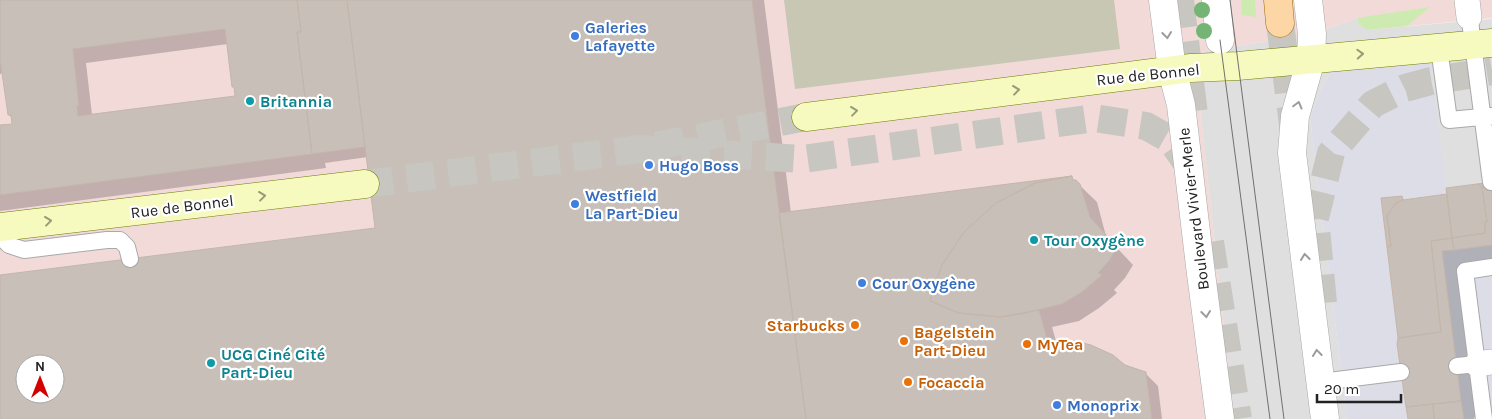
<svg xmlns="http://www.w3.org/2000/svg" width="1492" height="419" viewBox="0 0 1492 419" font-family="Karla,sans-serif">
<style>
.residential{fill:#e0dfdf}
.commercial{fill:#f2dad9;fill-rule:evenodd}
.construction{fill:#c7c7b4}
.grass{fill:#cdebb0}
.plaza{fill:#dddde8}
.shadow{fill:#0003;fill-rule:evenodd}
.building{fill:#c7bfb8;stroke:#c4b6ab;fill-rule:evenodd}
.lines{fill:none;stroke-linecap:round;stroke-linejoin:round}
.secondary-tunnel{stroke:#c8c6c1;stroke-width:28;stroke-dasharray:28 14;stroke-linecap:butt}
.primary-tunnel{stroke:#c8c6c1;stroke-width:28;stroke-dasharray:28 14;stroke-linecap:butt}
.service-casing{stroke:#a9a9a9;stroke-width:18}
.pedestrian-casing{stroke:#a9a9a9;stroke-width:26}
.minor-casing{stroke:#a9a9a9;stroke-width:29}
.secondary-casing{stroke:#707d05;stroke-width:29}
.primary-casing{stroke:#a06b00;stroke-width:29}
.service{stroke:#fff;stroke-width:16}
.pedestrian{stroke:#fff;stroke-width:25}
.minor{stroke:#fff;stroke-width:28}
.secondary{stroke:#f7fabf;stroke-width:28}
.primary{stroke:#fcd6a4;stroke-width:28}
.tram{stroke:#707070;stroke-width:1}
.tree{fill:#74b475}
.oneway{stroke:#9c9c9c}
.oneway2{stroke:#979978}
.shop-dot{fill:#3f7fe0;stroke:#fff;stroke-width:2}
.culture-dot{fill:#0f9aa8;stroke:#fff;stroke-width:2}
.food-dot{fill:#e8710a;stroke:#fff;stroke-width:2}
.labels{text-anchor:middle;stroke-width:4.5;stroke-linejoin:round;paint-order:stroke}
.shop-label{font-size:16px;font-weight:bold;fill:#366cbe;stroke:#fff;text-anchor:start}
.street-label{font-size:16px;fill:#222;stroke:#fff}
.culture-label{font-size:16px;font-weight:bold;fill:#0d838f;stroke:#fff;text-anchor:start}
.food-label{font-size:16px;font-weight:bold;fill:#c56008;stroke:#fff;text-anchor:start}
</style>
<rect width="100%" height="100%" fill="#f2efe9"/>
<path class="residential" d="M1357,18L1358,23L1367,30L1492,19V419H1408L1397,344L1398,337L1381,198L1402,196L1403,199L1447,194L1331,72L1324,83L1310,118L1347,419H1234L1194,53L1312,34Z"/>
<path class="commercial" d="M0,0H1492V18L1367,30L1358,23L1357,18L1312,34L1194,53L1234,419H0ZM25,364H55V394H25Z"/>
<path class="construction" d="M784,0H1114L1120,49L795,89Z"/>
<path class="grass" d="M1241,0H1255L1256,17L1242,15Z
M1430,7L1407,26L1367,30L1358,23L1357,18Z"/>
<path class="plaza" d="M1430,60L1447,194L1403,200L1402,196L1381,199L1398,338L1397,344L1408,419H1347L1310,118L1324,83L1331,72Z
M1492,245V419H1464L1442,251Z"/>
<path class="shadow" d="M0,0H764L791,213L1071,177L1097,202L1106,236L1133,265L1125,278L1114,290L1117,293L1099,308L1079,321L1052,327L1057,345L1145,373L1158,386L1162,419H0V277L376,229L368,157L325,163L326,168L0,211V126L13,125L12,118L9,115L3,73L0,74ZM228,44L237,97L92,115L86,63ZM25,364H55V394H25Z
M1492,183V259L1469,262V266L1458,267L1477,417H1474V419H1409L1401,197L1405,201L1446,196Z"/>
<path class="building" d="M0,0H297L301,32H297L312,154L0,195V125L12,124L11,115H8L0,59ZM225,29L232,87H234L235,96L78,116L77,106H79L73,49Z
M297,0H347L365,147L312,154L297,32H301Z
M347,0H752L806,419H0V275L375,228ZM25,364H55V394H25Z
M1072,176L1073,180H1076L1080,184L1090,217L1117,247L1109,261L1098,273L1102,275L1082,292L1062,304L1021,314L1000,317L959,313L930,301L942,265L964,232L996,203L1035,183Z
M1072,176L1035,183L996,203L964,232L942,265L930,301L959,313L1000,317L1039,310L1049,345L1074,341L1091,345L1113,355L1125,365L1146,372L1152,419H806L779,213Z
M1492,182V245L1454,250L1452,238L1485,233V222H1487L1482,187L1477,184Z
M1477,184L1482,187L1487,222H1485V233L1452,238L1446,188Z
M1447,194L1452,238L1431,241L1441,332L1398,338L1387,247L1391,246L1387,216L1396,203L1403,200Z
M1402,196L1403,200L1396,203L1387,216L1391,246L1387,247L1381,198Z
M1452,238L1454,250L1442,251L1461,401L1406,407L1397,344L1398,338L1441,332L1431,241Z
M1461,401L1464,419H1434L1433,404Z
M1433,404L1434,419H1408L1406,407Z"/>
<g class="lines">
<path class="secondary-tunnel" d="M1180,0L1195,123
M640,149L803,159L1094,118L1146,126L1171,140L1193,172
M365,184L640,149L806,117
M1210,242L1238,419
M1323,303L1315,218L1331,153L1373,104L1405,88L1431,81L1492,71"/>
<path class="primary-tunnel" d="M1280,23L1293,125"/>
<defs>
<path id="service" d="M1470,21L1491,182
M1439,48L1449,120L1492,116
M0,236L9,245L24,250L107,240H120L127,247L130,259
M1457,366L1477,364
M1321,382L1401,372
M1484,419L1465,271L1492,267"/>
<path id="pedestrian" d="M1467,0L1469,17
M1477,364L1492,362"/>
<path id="minor" d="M1163,0L1172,70L1181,105L1200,266L1220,419
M1216,0L1220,40
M1308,0L1312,34L1311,59L1295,116L1292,153L1325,419"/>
<path id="secondary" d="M806,117L1191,68L1238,66L1492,43
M0,227L365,184"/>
<path id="primary" d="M1278,0L1280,23"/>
</defs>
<use href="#service" class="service-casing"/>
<use href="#pedestrian" class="pedestrian-casing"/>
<use href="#minor" class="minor-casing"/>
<use href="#secondary" class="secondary-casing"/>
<use href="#primary" class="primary-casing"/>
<use href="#service" class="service"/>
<use href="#pedestrian" class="pedestrian"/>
<use href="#minor" class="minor"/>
<use href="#secondary" class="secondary"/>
<use href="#primary" class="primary"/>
<path class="tram" d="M1230,0L1284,419
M1220,40L1270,419"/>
</g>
<g class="tree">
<circle cx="1202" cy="10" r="8"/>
<circle cx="1204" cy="31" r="8"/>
</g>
<defs><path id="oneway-chevron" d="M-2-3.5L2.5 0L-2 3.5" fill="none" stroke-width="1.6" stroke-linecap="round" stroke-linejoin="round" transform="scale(1.25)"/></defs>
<g class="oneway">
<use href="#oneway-chevron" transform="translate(1167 35) rotate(83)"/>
<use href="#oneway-chevron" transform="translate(1298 105) rotate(-75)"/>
<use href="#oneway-chevron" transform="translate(1305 257) rotate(-97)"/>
<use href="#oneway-chevron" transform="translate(1206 314) rotate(83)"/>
<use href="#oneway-chevron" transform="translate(1317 353) rotate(-97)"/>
</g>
<g class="oneway2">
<use href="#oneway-chevron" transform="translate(1360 54) rotate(-3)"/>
<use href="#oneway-chevron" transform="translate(1016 90) rotate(-7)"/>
<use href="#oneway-chevron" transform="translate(854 111) rotate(-7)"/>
<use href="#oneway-chevron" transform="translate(262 196) rotate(-7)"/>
<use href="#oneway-chevron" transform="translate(48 221) rotate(-7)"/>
</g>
<g class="shop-dot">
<circle cx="575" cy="36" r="5"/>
<circle cx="649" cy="165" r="5"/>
<circle cx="575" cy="204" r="5"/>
<circle cx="862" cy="283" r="5"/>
<circle cx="1057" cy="405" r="5"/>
</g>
<g class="culture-dot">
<circle cx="250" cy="101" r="5"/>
<circle cx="1034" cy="240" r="5"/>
<circle cx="211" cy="363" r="5"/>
</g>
<g class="food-dot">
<circle cx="855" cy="325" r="5"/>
<circle cx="904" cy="341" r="5"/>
<circle cx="1027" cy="344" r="5"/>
<circle cx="908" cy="382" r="5"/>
</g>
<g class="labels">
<g class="shop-label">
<text x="585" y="33">Galeries<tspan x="585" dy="18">Lafayette</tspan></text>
<text x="659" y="171">Hugo Boss</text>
<text x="585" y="201">Westfield<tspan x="585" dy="18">La Part-Dieu</tspan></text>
<text x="872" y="289">Cour Oxygène</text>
<text x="1067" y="411">Monoprix</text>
</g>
<g class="street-label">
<text transform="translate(1148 74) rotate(-6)" y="6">Rue de Bonnel</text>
<text transform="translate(182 206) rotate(-7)" y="6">Rue de Bonnel</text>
<text transform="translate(1193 209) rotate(-97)" y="6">Boulevard Vivier-Merle</text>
</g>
<g class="culture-label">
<text x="260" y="107">Britannia</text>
<text x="1044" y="246">Tour Oxygène</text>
<text x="221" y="360">UCG Ciné Cité<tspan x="221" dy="18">Part-Dieu</tspan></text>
</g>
<g class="food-label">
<text x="845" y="331" text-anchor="end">Starbucks</text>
<text x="914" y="338">Bagelstein<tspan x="914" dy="18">Part-Dieu</tspan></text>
<text x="1037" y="350">MyTea</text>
<text x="918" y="388">Focaccia</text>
</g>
</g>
<g transform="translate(40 379)"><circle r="24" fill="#ffffff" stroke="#a7a7a7"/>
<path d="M0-4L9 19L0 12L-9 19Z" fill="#d40000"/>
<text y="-8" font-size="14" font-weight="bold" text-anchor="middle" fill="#222222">N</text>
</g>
<path d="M1317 394v8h84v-8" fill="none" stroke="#222222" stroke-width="2.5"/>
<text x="1324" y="394" font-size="15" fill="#222222" stroke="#ffffff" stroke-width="4" paint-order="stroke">20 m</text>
</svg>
